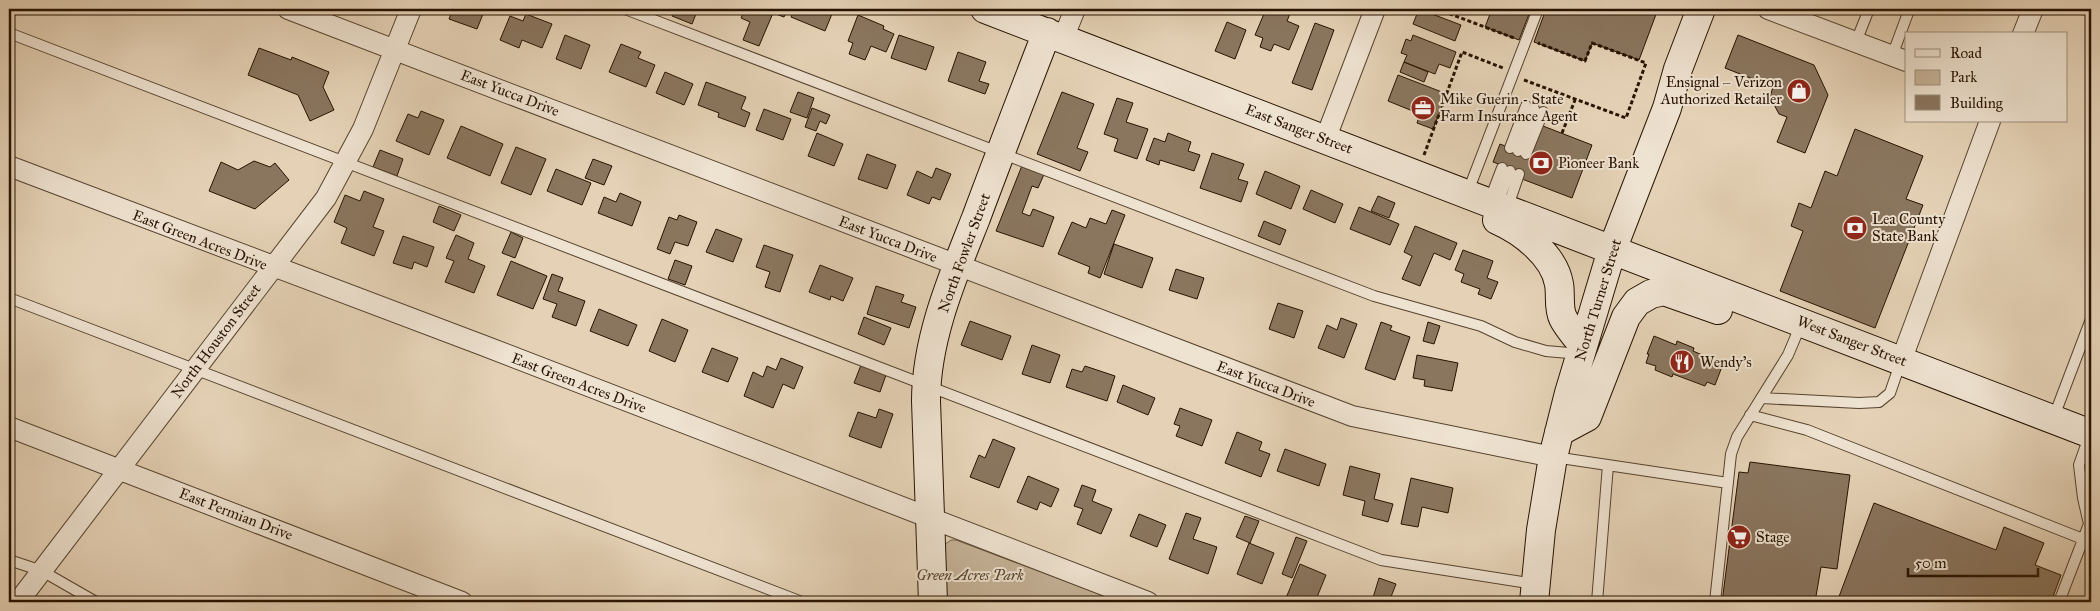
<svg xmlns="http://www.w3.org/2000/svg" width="2100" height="611" viewBox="0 0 2100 611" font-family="'IM FELL Great Primer',serif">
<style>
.green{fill:#c5b297;stroke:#76624c}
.building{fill:#8a765f;stroke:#271301}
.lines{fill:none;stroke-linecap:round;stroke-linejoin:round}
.lane-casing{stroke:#56432e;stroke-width:12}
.street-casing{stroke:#56432e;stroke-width:22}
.secondary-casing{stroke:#271301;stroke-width:30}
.path{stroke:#271301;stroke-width:3;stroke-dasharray:4 2.5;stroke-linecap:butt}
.lane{stroke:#eee2d0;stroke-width:10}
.street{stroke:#eee2d0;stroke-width:20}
.secondary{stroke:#eee2d0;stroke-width:28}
.labels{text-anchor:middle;stroke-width:4;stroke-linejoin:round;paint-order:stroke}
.poi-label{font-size:15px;fill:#271301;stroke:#eee2d0;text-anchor:start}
.street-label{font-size:15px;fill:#271301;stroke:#eee2d0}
.park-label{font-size:15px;font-style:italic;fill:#56432e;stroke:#eee2d0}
</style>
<rect width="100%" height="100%" fill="#e5d2b6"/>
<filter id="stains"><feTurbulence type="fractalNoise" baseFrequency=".004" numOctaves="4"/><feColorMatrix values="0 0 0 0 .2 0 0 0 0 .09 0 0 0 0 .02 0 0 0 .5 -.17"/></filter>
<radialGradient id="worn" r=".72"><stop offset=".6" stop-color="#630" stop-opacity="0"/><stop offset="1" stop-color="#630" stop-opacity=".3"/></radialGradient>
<path class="green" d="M951,540H956L1120,602H945L944,545Z"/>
<path class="building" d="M453,9H485L477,29L449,19Z
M675,9H698L692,24L672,16Z
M745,9H788L784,17L773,13L759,46L743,40L750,22L741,18Z
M795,9H834L825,31L791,17Z
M1266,9H1292L1287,21L1299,26L1289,50L1274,44L1271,51L1260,47L1263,38L1255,35Z
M1419,9L1461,25L1455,41L1413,24Z
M1492,9H1531L1519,40L1485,27Z
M1546,9H1658L1639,60L1592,43L1585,61L1534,42Z
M526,14L552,24L542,48L522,40L519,48L500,40L510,16L523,21Z
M858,15L884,26L883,29L894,34L886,52L871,46L865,60L849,54L853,43L848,41Z
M1227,22L1246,30L1235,59L1215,51Z
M1315,23L1334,30L1312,90L1292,83Z
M565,35L590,45L581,69L556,59Z
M899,35L934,47L926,70L891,58Z
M1413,35L1456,52L1450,68L1439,64L1435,74L1404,62L1407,55L1401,53L1406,39L1411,41Z
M1738,35L1814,65L1828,95L1805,153L1777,142L1787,117L1779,114L1770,97L1773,87L1725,68Z
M621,44L641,52L638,58L655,65L646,87L609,72Z
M259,48L291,60L292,57L329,72L323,87L334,110L310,121L298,95L248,75Z
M958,52L986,62L979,81L989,84L985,94L948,81Z
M1404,62L1428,72L1424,82L1400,72Z
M665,72L693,84L684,105L656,93Z
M1398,75L1447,94L1433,129L1417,123L1420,114L1388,101Z
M706,82L746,97L741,109L750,113L745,127L718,117L719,113L698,105Z
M798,92L814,98L807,118L790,112Z
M1062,92L1094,104L1077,148L1088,152L1080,171L1037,154Z
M1117,98L1133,103L1126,122L1148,129L1137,159L1114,151L1118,139L1104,134Z
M812,108L830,115L826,124L820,121L816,131L805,127Z
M764,109L791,119L783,140L756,130Z
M421,111L444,120L429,155L396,141L408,114L418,118Z
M461,126L503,144L490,176L447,158Z
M1543,126L1592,145L1572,198L1522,179L1501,165L1493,162L1500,144L1531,156Z
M1855,129L1923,156L1906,199L1923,205L1875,328L1780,291L1803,231L1791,226L1799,203L1811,208L1825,171L1837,176Z
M817,133L843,144L834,166L808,156Z
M1168,133L1191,142L1188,151L1200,155L1194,171L1160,160L1159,165L1146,160L1154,138L1165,142Z
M516,147L546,159L531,195L501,183Z
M380,150L403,159L397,176L373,167Z
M1212,153L1244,164L1238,179L1248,182L1241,202L1200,188Z
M867,154L896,165L887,189L858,179Z
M593,159L612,166L604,185L585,178Z
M254,161L270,167L275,163L289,180L255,209L209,191L221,162L238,170Z
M1023,163L1045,172L1038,188L1032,186L1022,213L1030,216L1033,209L1054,217L1043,247L996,231Z
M936,168L951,174L940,200L932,197L929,204L907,195L917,171L932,178Z
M556,169L591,183L582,205L547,191Z
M1265,171L1300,186L1291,209L1256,194Z
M1311,190L1343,204L1335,223L1303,209Z
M364,191L384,199L373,227L384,231L374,256L341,243L347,228L334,222L345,195L360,201Z
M620,193L641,202L632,226L598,213L604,197L616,202Z
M1378,196L1395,203L1389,218L1371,211Z
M439,206L461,215L454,231L433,222Z
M1359,207L1399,224L1390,245L1350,229Z
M1112,210L1125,215L1100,278L1088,273L1090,267L1058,254L1072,222L1086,228L1090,218L1106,224Z
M679,215L697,222L688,246L675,242L670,254L657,249L669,217L677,220Z
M1264,221L1286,230L1280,245L1258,236Z
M1415,226L1457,243L1450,260L1434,253L1420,286L1402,279L1412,256L1404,252Z
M716,229L742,239L733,262L706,252Z
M511,232L523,238L515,258L502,253Z
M456,235L474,243L468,259L485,266L474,293L445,282L454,261L446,258Z
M403,236L434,247L427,267L414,262L412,269L393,263Z
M1114,244L1153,258L1142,288L1104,274Z
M764,245L793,255L780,292L765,287L770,272L756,267Z
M1463,250L1493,261L1487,278L1498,282L1491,299L1478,294L1480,289L1461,282L1464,274L1455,270Z
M675,260L692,266L685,285L668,279Z
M511,261L547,276L533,309L497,295Z
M820,265L853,278L843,301L831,296L830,300L809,292Z
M1176,269L1204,278L1197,299L1169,290Z
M552,274L563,278L558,291L585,301L576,326L552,317L557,304L543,299Z
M876,286L904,295L901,302L916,307L909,328L867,314Z
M1278,303L1303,311L1294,338L1269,329Z
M599,309L637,325L628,346L590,331Z
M864,317L891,328L884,345L858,334Z
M1341,318L1357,324L1344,358L1318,348L1327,325L1337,330Z
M662,319L688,330L675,362L649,351Z
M970,321L1011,336L1002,360L961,345Z
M1381,322L1392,326L1390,330L1410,337L1395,380L1365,369Z
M1428,322L1440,326L1434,344L1423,341Z
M1654,336L1676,345L1677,341L1694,348L1693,351L1723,364L1715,385L1707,382L1705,386L1673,374L1672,377L1655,370L1656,366L1646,363L1649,354H1647Z
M1032,345L1060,355L1050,383L1022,374Z
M712,348L738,358L728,382L702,372Z
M1417,355L1458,363L1452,391L1424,386L1425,380L1413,378Z
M781,358L803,367L794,389L783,384L773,408L744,396L753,372L763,377L767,366L776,370Z
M861,365L886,375L880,392L854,383Z
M1085,366L1115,376L1107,401L1066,387L1072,369L1082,372Z
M1123,385L1155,398L1148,415L1117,402Z
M1180,408L1212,420L1202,446L1176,436L1180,426L1174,424Z
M879,409L893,414L881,448L849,436L858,412L876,418Z
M1237,432L1262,442L1259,450L1270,454L1261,477L1225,463Z
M993,439L1015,448L999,488L970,477L979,455L985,458Z
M1285,449L1326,464L1319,486L1277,471Z
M1750,462L1850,475L1837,569L1821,567L1815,602H1722L1739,472L1748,473Z
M1350,466L1380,474L1374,499L1393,504L1388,522L1362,515L1365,501L1343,495Z
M1028,476L1059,489L1051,507L1040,502L1037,510L1017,502Z
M1411,478L1453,488L1448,513L1422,507L1418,527L1401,524Z
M1082,485L1096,490L1092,501L1112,509L1101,534L1077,524L1083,509L1074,506Z
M1874,503L1996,550L2004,527L2044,543L2035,565L2061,575L2051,602H1837Z
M1186,513L1201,518L1193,539L1217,547L1208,574L1169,559Z
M1139,514L1166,525L1157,547L1130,536Z
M1245,516L1259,521L1250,543L1236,537Z
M1296,537L1307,541L1292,578L1282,574Z
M1249,543L1274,553L1262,584L1237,574Z
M1300,564L1326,575L1315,602H1297L1286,598Z
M1379,578L1396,584L1389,602L1372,601Z"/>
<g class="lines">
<defs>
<path id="lane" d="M625,9L1374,296L1481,326L1515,342L1546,351L1580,354
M9,33L1381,560L1535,584
M1856,42L1869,9
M1892,56L1908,13
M1510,148L1526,106
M1518,151L1534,109
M1526,154L1543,112
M1467,194L1538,9
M1489,202L1502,168
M1497,205L1510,171
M1507,209L1519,174
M9,298L802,602
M1761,398L1859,403L1879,402L1890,393L1901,361
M1750,415L1807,430L2083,539
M2053,419L2091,319
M1554,457L1728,483
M9,560L42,571L96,602
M1597,602L1608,465
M1715,602L1731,454L1737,437L1788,355L1801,324
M2059,602L2089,524L2083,498L2079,465L2090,434"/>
<path id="street" d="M288,9L1352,416L1553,457
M1768,9L1906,61
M2023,34L2033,9
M1063,39L1075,9
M1325,140L1375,9
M9,166L482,345L1148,602
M1901,361L1990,121
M9,427L462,602
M18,602L326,198L363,129L411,9"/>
<path id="secondary" d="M985,9L2091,434
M1497,220C1522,231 1554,255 1559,284C1561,295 1558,308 1563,318C1568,328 1577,337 1583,346
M1559,432L1587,417L1626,317L1637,302L1651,294L1664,291L1718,310
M933,602L926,401C926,338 953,276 976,218C999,156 1023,94 1047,32
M1534,602L1541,530L1553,457L1569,393L1612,250L1667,108L1678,69L1701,9"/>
</defs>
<use href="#lane" class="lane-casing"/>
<use href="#street" class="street-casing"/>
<use href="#secondary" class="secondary-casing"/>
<path class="path" d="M1437,9L1514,38
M1524,80L1626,118L1646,63L1592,43L1585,61L1538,43
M1562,133L1575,100
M1424,155L1462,52L1503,68"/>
<use href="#lane" class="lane"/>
<use href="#street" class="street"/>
<use href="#secondary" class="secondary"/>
</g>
<defs>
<symbol id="shop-disc" viewBox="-11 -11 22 22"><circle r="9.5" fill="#8f2418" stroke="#eee2d0"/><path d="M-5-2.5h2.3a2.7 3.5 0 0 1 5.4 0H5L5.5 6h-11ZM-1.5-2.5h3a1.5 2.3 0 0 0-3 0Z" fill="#fff"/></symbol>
<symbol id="office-disc" viewBox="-11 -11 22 22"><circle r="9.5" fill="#8f2418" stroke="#eee2d0"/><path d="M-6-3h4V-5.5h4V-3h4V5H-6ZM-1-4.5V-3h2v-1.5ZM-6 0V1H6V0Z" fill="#fff"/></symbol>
<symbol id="bank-disc" viewBox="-11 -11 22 22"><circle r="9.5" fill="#8f2418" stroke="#eee2d0"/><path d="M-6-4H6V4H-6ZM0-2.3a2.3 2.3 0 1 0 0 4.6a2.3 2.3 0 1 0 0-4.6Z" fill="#fff"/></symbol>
<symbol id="restaurant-disc" viewBox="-11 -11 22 22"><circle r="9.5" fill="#8f2418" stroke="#eee2d0"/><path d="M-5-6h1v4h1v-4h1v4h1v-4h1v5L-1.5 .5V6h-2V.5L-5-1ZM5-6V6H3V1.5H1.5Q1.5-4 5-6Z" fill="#fff"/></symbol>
<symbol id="supermarket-disc" viewBox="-11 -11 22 22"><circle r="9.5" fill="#8f2418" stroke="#eee2d0"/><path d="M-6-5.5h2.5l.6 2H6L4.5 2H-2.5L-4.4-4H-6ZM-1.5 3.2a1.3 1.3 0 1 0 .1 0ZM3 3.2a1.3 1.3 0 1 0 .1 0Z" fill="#fff"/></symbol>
</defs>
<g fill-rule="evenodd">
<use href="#shop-disc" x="1785" y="77" width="28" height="28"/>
<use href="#office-disc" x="1409" y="94" width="28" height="28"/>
<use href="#bank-disc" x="1527" y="149" width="28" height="28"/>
<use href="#bank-disc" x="1841" y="214" width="28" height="28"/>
<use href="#restaurant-disc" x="1668" y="348" width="28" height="28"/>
<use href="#supermarket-disc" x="1725" y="523" width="28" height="28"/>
</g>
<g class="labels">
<g class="poi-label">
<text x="1782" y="87" text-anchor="end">Ensignal – Verizon<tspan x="1782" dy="17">Authorized Retailer</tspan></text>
<text x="1440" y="104">Mike Guerin - State<tspan x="1440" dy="17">Farm Insurance Agent</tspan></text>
<text x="1558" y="168">Pioneer Bank</text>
<text x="1872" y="224">Lea County<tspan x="1872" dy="17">State Bank</tspan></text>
<text x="1700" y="367">Wendy's</text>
<text x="1756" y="542">Stage</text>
</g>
<g class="street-label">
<text transform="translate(510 93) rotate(21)" y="5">East Yucca Drive</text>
<text transform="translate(1299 129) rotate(21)" y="5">East Sanger Street</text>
<text transform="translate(888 239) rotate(21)" y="5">East Yucca Drive</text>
<text transform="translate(200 240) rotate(21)" y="5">East Green Acres Drive</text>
<text transform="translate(964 253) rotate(-70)" y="5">North Fowler Street</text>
<text transform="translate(1598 300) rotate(-73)" y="5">North Turner Street</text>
<text transform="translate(216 341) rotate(-53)" y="5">North Houston Street</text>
<text transform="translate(1852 341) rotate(21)" y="5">West Sanger Street</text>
<text transform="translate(579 383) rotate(21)" y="5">East Green Acres Drive</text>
<text transform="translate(1266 384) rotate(21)" y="5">East Yucca Drive</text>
<text transform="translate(236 514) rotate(21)" y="5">East Permian Drive</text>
</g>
<g class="park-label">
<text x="970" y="580">Green Acres Park</text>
</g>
</g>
<rect width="2100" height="611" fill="none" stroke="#e5d2b6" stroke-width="30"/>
<rect x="10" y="10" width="2080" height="591" fill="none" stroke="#271301" stroke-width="2.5"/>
<rect x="15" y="15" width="2070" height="581" fill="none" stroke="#271301"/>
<rect x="1905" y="32" width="162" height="90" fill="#eee2d0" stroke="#9e8f7d"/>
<rect x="1915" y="49" width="25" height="8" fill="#eee2d0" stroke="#9e8f7d"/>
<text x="1950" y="58" font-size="15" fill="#271301">Road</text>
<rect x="1915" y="70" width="25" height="15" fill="#c5b297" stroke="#9e8f7d"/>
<text x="1950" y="82" font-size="15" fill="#271301">Park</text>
<rect x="1915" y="95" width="25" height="15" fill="#8a765f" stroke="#9e8f7d"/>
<text x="1950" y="108" font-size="15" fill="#271301">Building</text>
<path d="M1908 568v8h130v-8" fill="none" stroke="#271301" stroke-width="2.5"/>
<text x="1915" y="568" font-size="15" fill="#271301" stroke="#eee2d0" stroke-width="4" paint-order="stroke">50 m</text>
<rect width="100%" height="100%" filter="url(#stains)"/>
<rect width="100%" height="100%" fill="url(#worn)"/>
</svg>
